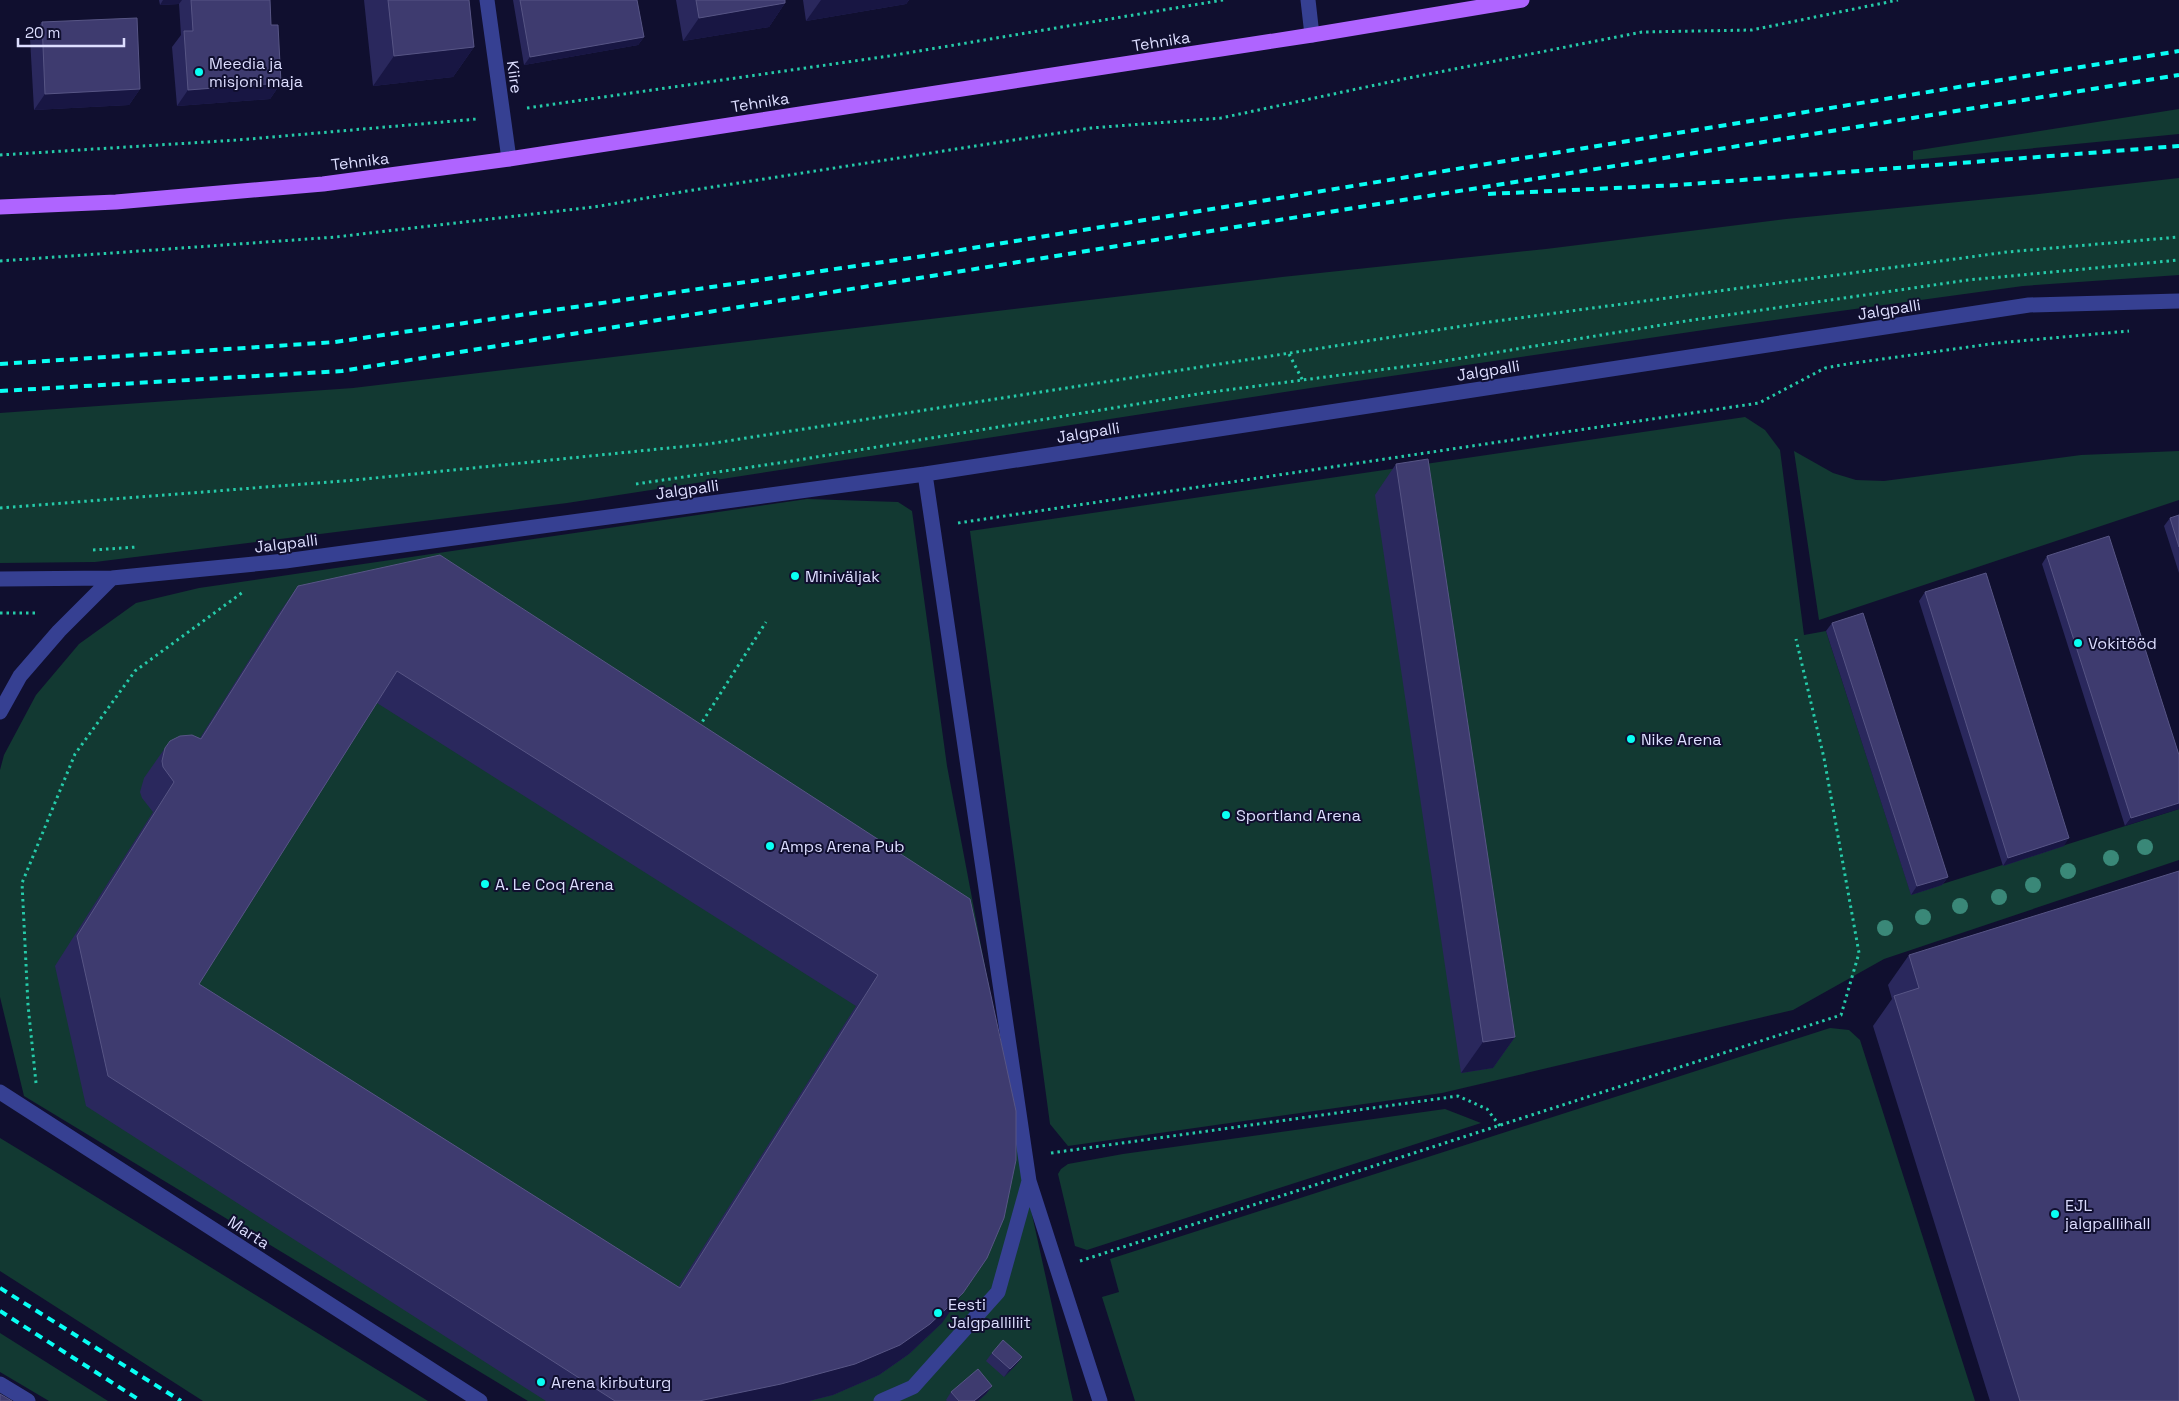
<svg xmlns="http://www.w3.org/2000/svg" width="2179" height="1401" viewBox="0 0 2179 1401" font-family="'Space Grotesk',sans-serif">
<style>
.green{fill:#123932}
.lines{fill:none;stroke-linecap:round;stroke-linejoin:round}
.path{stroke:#25cba9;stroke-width:3;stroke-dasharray:2.5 4;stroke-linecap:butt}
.minor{stroke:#364092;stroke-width:15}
.major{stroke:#af64ff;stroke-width:15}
.rail{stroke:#09fff4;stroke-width:4;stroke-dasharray:8 6;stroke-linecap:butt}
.tree{fill:#3a8878}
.wall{fill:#2a285d;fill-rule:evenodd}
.shaded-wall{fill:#181643}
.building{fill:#3e3b6f;stroke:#575585;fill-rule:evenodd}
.poi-dot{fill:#09fff4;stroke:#100f2f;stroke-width:2}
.labels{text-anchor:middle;stroke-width:4;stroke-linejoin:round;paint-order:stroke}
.street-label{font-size:16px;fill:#dddeff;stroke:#100f2f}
.poi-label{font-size:16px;fill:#dddeff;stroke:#100f2f;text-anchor:start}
</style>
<rect width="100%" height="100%" fill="#100f2f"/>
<path class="green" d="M2179,109V134L1913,160V151Z
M2179,178V275L2023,286L1724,327L1330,385L567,503L95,562L0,563V413L353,388L1282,277L1546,249L1786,219L2029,195Z
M1745,417L1765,430L1780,450L1804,635L1826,631L1911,894L2179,809V860L1884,959L1793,1010L1442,1093L1068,1146L1050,1124L970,531Z
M1794,451L1833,473L1856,480L1884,481L2081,455L2179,451V500L1819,620Z
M807,499L898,502L912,511L947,766L1031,1210L1073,1401H528L24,1096L0,997V770L4,755L36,695L79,644L136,603L199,588Z
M1830,1028L1849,1030L1860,1040L1975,1401H1135L1102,1297L1119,1292L1110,1259Z
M1445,1109L1481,1123L1087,1250L1075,1246L1058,1174L1061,1169L1068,1164L1123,1154Z
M0,1138L33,1158L428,1401H203L0,1271Z
M0,1333L108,1401H49L0,1372Z"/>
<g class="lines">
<path class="path" d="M527,108L889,56L1223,0
M0,155L238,140L477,119
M0,261L336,237L594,207L687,191L1091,128L1221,118L1399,80L1642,32L1752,30L1898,0
M1289,354L1303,381
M636,484L792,461L1204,393L1432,363L1686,321L1968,280L2179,260
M0,508L355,480L708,444L1482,323L2007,252L2179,237
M958,523L1759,403L1825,368L1847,364L1997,343L2129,331
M93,550L137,547
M0,613H39
M699,727L766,622
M36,1083L28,1005L22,883L75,754L135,671L243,592
M1051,1153L1458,1096L1487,1109L1500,1126
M1080,1261L1841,1015L1859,953L1824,758L1796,639"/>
<path class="minor" d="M487,0L509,159
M1308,0L1312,35
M925,474L1029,1181L1100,1401
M0,579L112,578L285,561L925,474L2029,305L2179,301
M0,712L20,676L59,631L112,578
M0,1092L480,1401
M0,1384L28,1401
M881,1401L913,1387L998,1292L1029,1181"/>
<path class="major" d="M0,207L116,202L323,184L509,159L1312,35L1522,0"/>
<path class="rail" d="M1488,194L1678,185L2179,146
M0,364L335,342L924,256L2179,51
M0,391L342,371L2179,75
M0,1288L181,1401
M0,1311L141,1401"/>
</g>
<g class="tree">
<circle cx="2145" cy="847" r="8"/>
<circle cx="2111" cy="858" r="8"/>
<circle cx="2068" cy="871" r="8"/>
<circle cx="2033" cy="885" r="8"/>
<circle cx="1999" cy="897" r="8"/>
<circle cx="1960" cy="906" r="8"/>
<circle cx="1923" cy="917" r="8"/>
<circle cx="1885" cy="928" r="8"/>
</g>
<path class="wall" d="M159,0H270L271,25L281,83L270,99L177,106L172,47L181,35L179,4L160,5Z
M364,0H469L474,47L453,77L373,86Z
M513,0H637L644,37L638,45L524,65Z
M676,0H785V3L769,27L683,41Z
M803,0H909L906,4L806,21Z
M42,22L140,89L129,105L34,110L30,38Z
M1396,464L1515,1037L1493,1068L1461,1073L1375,495Z
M2179,515V573L2164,526L2170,518Z
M2047,556L2179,755L2125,826L2042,564Z
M298,586L970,899L942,1323L909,1354L879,1375L833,1395L809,1401H546L86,1106L55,966L153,812L142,798L140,792L144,778L165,748L200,738L277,616ZM377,703L856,1006L678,1287L199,984Z
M1925,592L2064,846L2003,866L1919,601Z
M1832,623L1948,877L1942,885L1911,895L1826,631Z
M1909,955L2179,1401H1990L1873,1026L1892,999L1888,985Z
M992,1353L1022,1357L1016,1365L1004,1377L986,1361Z
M992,1386L986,1394L978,1401H947L946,1400L951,1392Z"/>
<path class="shaded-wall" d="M163,0H182L179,4L160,5Z
M821,0H909L906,4L806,21Z
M785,3L769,27L683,41L699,18Z
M644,37L638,45L524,65L530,57Z
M474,47L453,77L373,86L394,56Z
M281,83L270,99L177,106L188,90Z
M140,89L129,105L34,110L45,94Z
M2179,803V809L2125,826L2131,818Z
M2069,838L2064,846L2003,866L2008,858Z
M1948,877L1942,885L1911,895L1917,886Z
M1515,1037L1493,1068L1461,1073L1483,1042Z
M987,1258L942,1323L909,1354L879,1375L833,1395L809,1401H699Z
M1022,1357L1016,1365L1004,1377L1010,1369Z
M992,1386L986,1394L978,1401H974Z"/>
<path class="building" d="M191,0H270L271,25H278L281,83L188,90L184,31H193Z
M388,0H469L474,47L394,56Z
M520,0H637L644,37L530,57Z
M696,0H785V3L699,18Z
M137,18L140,89L45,94L42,22Z
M1428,459L1515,1037L1483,1042L1396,464Z
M2179,515V547L2170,518Z
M2109,536L2179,755V803L2131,818L2047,556Z
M440,555L970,899L1016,1111V1160L1004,1218L987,1258L963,1293L930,1324L900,1345L855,1364L781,1384L699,1401H615L108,1076L77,936L174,782L163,767L162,761L165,748L170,741L180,736L192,735L201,739L298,586ZM397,671L878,975L680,1288L199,984Z
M1986,573L2069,838L2008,858L1925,592Z
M1863,613L1948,877L1917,886L1832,623Z
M2179,871V1401H2020L1894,996L1919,988L1909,955Z
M1003,1340L1022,1357L1010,1369L992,1353Z
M978,1369L992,1386L974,1401H959L951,1392Z
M0,1394L12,1401H0Z"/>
<g class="poi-dot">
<circle cx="199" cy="72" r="5"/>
<circle cx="795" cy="576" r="5"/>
<circle cx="2078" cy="643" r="5"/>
<circle cx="1631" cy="739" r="5"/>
<circle cx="1226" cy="815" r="5"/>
<circle cx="770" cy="846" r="5"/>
<circle cx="485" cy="884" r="5"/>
<circle cx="2055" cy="1214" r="5"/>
<circle cx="938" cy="1313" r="5"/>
<circle cx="541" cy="1382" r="5"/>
</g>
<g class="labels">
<g class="street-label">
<text transform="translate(1161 41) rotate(-9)" y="6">Tehnika</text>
<text transform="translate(515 77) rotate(82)" y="6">Kiire</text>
<text transform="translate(760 102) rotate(-9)" y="6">Tehnika</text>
<text transform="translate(360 161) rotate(-7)" y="6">Tehnika</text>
<text transform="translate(1889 309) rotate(-9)" y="6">Jalgpalli</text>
<text transform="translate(1488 370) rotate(-9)" y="6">Jalgpalli</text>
<text transform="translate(1088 432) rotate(-9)" y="6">Jalgpalli</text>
<text transform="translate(687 489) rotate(-8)" y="6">Jalgpalli</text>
<text transform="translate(286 543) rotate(-7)" y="6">Jalgpalli</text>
<text transform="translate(249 1232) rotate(33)" y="6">Marta</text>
</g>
<g class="poi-label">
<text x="209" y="69">Meedia ja<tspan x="209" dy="18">misjoni maja</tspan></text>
<text x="805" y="582">Miniväljak</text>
<text x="2088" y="649">Vokitööd</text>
<text x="1641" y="745">Nike Arena</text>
<text x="1236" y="821">Sportland Arena</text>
<text x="780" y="852">Amps Arena Pub</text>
<text x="495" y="890">A. Le Coq Arena</text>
<text x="2065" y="1211">EJL<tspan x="2065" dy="18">jalgpallihall</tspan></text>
<text x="948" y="1310">Eesti<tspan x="948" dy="18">Jalgpalliliit</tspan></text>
<text x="551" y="1388">Arena kirbuturg</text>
</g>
</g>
<path d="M18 38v8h106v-8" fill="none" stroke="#dddeff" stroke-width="2.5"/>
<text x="25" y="38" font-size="15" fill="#dddeff" stroke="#100f2f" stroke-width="4" paint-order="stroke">20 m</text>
</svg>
